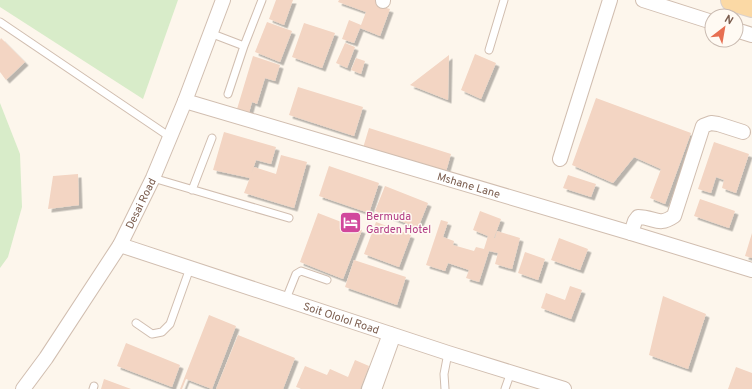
<svg xmlns="http://www.w3.org/2000/svg" width="752" height="389" viewBox="0 0 752 389" font-family="Overpass,sans-serif">
<style>
.green{fill:#d8ecc9}
.building{fill:#f3d5c3;filter:url(#shadow)}
.lines{fill:none;stroke-linecap:round;stroke-linejoin:round}
.service-casing{stroke:#d1beb0;stroke-width:9}
.minor-casing{stroke:#d1beb0;stroke-width:16}
.primary-casing{stroke:#dad1cd;stroke-width:24}
.service{stroke:#fff;stroke-width:7}
.minor{stroke:#fff;stroke-width:14}
.primary{stroke:#fbd9a5;stroke-width:22}
.labels{text-anchor:middle;stroke-width:3;stroke-linejoin:round;paint-order:stroke}
.street-label{font-size:11px;fill:#7a5c4d;stroke:#fffaf3}
.hotel-label{font-size:11px;fill:#b23c85;stroke:#fffaf3;text-anchor:start}
</style>
<defs>
<filter id="shadow"><feDropShadow dx="3.5" dy="3.5" stdDeviation="0" flood-color="#0004"/></filter>
</defs>
<rect width="100%" height="100%" fill="#fdf6ec"/>
<path class="green" d="M0,0H178L143,99L0,7Z
M0,103L20,154L22,207L8,257L0,268Z"/>
<path class="building" d="M276,0H293L284,25L269,19Z
M339,0H378L376,5L390,9L380,36L360,28L354,43L342,39L349,20L361,25L366,12L338,2Z
M267,22L292,31L280,62L255,52Z
M304,23L335,33L322,68L292,57Z
M1,38L25,62L6,80L0,72V40Z
M345,43L355,47L347,68L336,63Z
M475,54L496,63L481,99L461,90Z
M449,55L448,100L410,85Z
M253,56L280,65L275,81L265,78L257,104L252,102L249,113L237,109Z
M356,58L365,61L361,74L351,70Z
M298,87L363,107L354,136L289,115Z
M596,98L691,133L665,204L650,198L661,169L634,157L613,183L572,165Z
M369,128L451,154L445,175L363,148Z
M224,132L276,147L271,164L256,160L250,178L213,170Z
M714,142L749,154L736,193L722,188L724,180L716,177L711,193L698,189Z
M281,155L307,162L294,208L244,193L254,167L276,174Z
M329,166L379,183L369,213L319,196Z
M78,174L79,205L48,209L53,176Z
M568,175L596,184L591,197L563,188Z
M385,186L428,203L418,228L375,211Z
M700,199L735,211L729,228L694,216Z
M480,211L501,219L494,238H495L497,231L520,238L512,269L495,264L498,253L489,251L479,282L466,278L469,270L448,263L445,271L426,265L441,220L448,222L443,237L454,241L453,245L474,251L476,247L484,249L488,236L473,230Z
M318,213L362,230L343,279L300,262Z
M376,222L411,235L399,267L364,254Z
M752,233V258L745,256Z
M559,238L588,249L580,270L551,260Z
M525,252L545,259L538,280L518,273Z
M354,260L406,277L397,305L345,287Z
M570,286L582,290L571,319L541,308L546,293L565,300Z
M663,296L706,314L688,369L649,355Z
M209,315L236,326L212,389L186,379L182,389H180Z
M238,335L295,358L283,389H216Z
M126,343L180,365L172,387L117,366Z
M355,360L369,366L360,389H302L296,387L305,366L327,375L330,369L348,377Z
M736,367L752,373V389H728Z
M104,379L131,389H101Z"/>
<g class="lines">
<defs>
<path id="service" d="M0,22L170,137
M210,33L244,46L262,0
M489,50L504,0
M228,94L244,46
M153,178L289,218
M192,190L212,138
M286,299L296,274L301,271L327,280
M136,323L152,334L162,332L170,324L190,268
M93,389L94,386
M378,389L397,336
M445,389L444,374L448,353
M505,389L511,372"/>
<g id="minor">
<path d="M643,0L712,22"/>
<path d="M383,1V0"/>
<path d="M736,30L752,35"/>
<path id="s1" d="M185,101L631,233L752,270"/>
<path d="M560,159L610,0"/>
<path d="M631,233L635,221L638,217C655,217 658,227 674,216L703,126L711,123L718,124L743,132"/>
<path id="s2" d="M120,245L448,353L564,389"/>
<path id="s3" d="M23,389L46,358L120,245L153,178L185,101L223,0"/>
<path d="M369,389L390,334"/>
</g>
<path id="primary" d="M732,0L752,6"/>
</defs>
<use href="#service" class="service-casing"/>
<use href="#minor" class="minor-casing"/>
<use href="#primary" class="primary-casing"/>
<use href="#service" class="service"/>
<use href="#minor" class="minor"/>
<use href="#primary" class="primary"/>
</g>
<defs>
<symbol id="hotel-square" viewBox="-11 -11 22 22"><rect x="-9" y="-9" width="18" height="18" rx="4" fill="#d1479c" stroke="#fffaf3"/><path d="M-6-4.5h1.5V1H6V5H4.5V3h-9V5H-6ZM-4 0a1.8 1.8 0 1 1 3.6 0ZM.5 0V-2.5h3Q6-2.5 6 0Z" fill="#fff"/></symbol>
</defs>
<g fill-rule="evenodd">
<use href="#hotel-square" x="338" y="210" width="25" height="25"/>
</g>
<g class="labels">
<g class="street-label">
<text dy="4" stroke="none"><textPath href="#s1" startOffset="296">Mshane Lane</textPath></text>
<text dy="4" stroke="none"><textPath href="#s3" startOffset="220">Desai Road</textPath></text>
<text dy="4" stroke="none"><textPath href="#s2" startOffset="233">Soit Ololol Road</textPath></text>
</g>
<g class="hotel-label">
<text x="366" y="220">Bermuda<tspan x="366" dy="13">Garden Hotel</tspan></text>
</g>
</g>
<g transform="translate(724 28) rotate(31)"><circle r="19" fill="#fffaf3" stroke="#cabbb1"/>
<path d="M0-3L7 15L0 10L-7 15Z" fill="#e76f51"/>
<text y="-6" font-size="11" font-weight="bold" text-anchor="middle" fill="#7a5c4d">N</text>
</g>
</svg>
